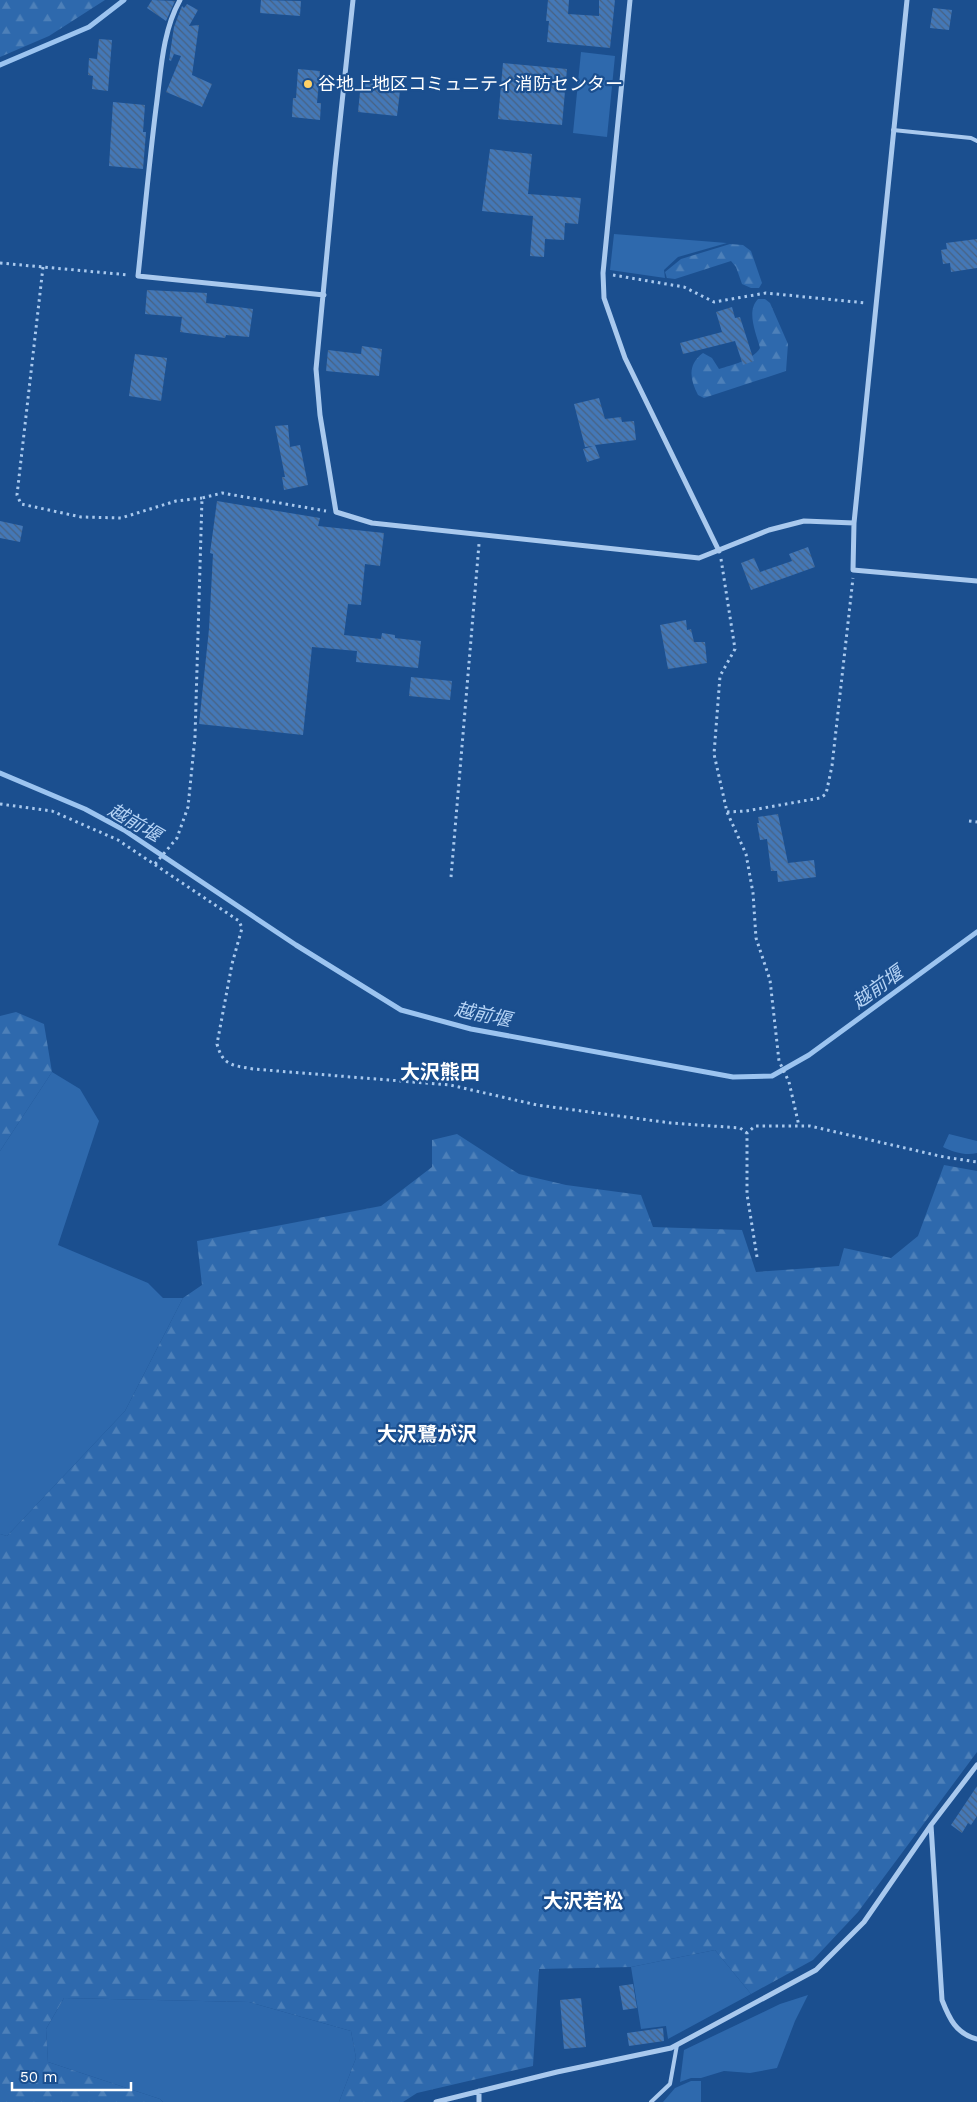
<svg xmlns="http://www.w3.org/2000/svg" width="977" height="2102" viewBox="0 0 977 2102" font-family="'Work Sans','Noto Sans JP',sans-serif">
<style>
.green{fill:#2e69ad}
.forest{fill:url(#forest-firs)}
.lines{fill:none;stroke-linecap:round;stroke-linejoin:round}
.stream{stroke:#9cc4f0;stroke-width:5}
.building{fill:url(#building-back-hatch)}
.path{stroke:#a9c9ee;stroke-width:3;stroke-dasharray:2.5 4;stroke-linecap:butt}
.service{stroke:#a9c9ee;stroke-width:4}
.minor{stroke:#a9c9ee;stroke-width:5}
.poi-dot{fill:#ffd166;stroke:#1b4f8f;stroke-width:2}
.labels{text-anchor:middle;stroke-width:4.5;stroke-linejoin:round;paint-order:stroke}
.poi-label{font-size:18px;fill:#fff;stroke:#1b4f8f;text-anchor:start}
.water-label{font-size:19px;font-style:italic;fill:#b5d3f5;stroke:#1b4f8f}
.quarter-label{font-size:20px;font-weight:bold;fill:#fff;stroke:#1b4f8f}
</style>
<defs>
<pattern id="forest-firs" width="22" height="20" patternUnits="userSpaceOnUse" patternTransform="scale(1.25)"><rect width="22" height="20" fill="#2e69ad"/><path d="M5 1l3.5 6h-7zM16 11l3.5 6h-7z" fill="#4d80b9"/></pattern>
<pattern id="building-back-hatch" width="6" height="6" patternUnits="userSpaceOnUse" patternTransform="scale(1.25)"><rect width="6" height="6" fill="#4478b7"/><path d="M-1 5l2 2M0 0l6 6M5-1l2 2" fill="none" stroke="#486282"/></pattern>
</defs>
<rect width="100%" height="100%" fill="#1b4f8f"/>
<path class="green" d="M581,52L615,56L607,137L573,133Z
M614,234L727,243L678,257L664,270L665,278L610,270Z
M52,1072L80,1089L99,1121L58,1245L148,1283L163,1298H183L125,1411L7,1536L0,1534V1151Z
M949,1134L977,1141V1153C966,1156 953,1152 943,1147Z
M715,1950L751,1994L668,2039L666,2026L641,2029L631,1967Z
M808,1995L795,2021L777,2068L750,2073L724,2071L701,2078H691L680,2082L684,2050L780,2004Z
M64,1998L249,2002L351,2031L356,2058L339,2102H163L160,2099L48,2062L46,2029Z
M691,2081H701V2102H663L675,2088Z"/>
<path class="forest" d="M0,0H105L49,36L0,57Z
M730,244L743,245L751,251L762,283L759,288H751L742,284L736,267L731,261L675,279L667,278L665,272L681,259Z
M758,299H765L770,303L788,344L786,371L713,395L704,398L698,395C690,379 687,365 703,353L712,358L719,369C732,365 753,360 760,348C756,333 746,311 758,299Z
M16,1012L44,1024L52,1072L0,1151V1016Z
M457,1134L519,1174L566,1185L641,1195L653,1227L742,1230L756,1272L839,1266L844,1248L891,1258L918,1236L944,1165L977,1171V1752L858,1912L813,1960L751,1994L715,1950L631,1967L539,1969L533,2066L417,2093L403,2102H339L356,2058L351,2031L249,2002L64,1998L46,2029L48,2062L160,2099L163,2102H0V1534L7,1536L125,1411L183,1298L202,1285L197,1241L381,1206L432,1167V1140Z"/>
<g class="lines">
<path class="stream" d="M0,65L89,27L124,0
M0,773L85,809L124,830L296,945L401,1010L471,1029L733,1077L772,1076L809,1055L977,932"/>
</g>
<path class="building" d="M152,0L175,1L166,21L147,8Z
M261,0L301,1L300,16L260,13Z
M548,0H569L568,14L599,16V0H615L610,48L547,42L549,21H546Z
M187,4L198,10L189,26L199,25L192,75L212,84L202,107L166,92L181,56L174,54L171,61L169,60L174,27L182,6L184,8Z
M933,8L952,10L949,30L930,28Z
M99,39L112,40L108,91L92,89L93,76L88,75L89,58L97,59Z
M503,63L567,69L562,125L498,119Z
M298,69L320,71L317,103H321L320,120L292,117L293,98H296Z
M361,82L378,84V89L400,91L397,116L358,112Z
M113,102L145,105L143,132H146L143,169L109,166Z
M490,149L532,154L528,194L581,198L578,224L565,223L564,240L545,239L544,257L530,256L533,216L482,211Z
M977,239V268L951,272L950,263L943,264L941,250L947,249L946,243Z
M147,290L207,293L206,303L253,309L249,337L226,335L225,338L180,332L182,317L145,314Z
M732,307L735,318L740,317L754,361L743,365L735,341L683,354L680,343L722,332L716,312Z
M362,346L382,349L379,376L326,371L328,350L361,354Z
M135,354L167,358L161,401L129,396Z
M599,398L605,419L621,417L622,422L634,421L636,440L595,445L600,458L587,462L583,449L593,446L585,447L574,404Z
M288,425L290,447L300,445L308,485L284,490L282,477H285L275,426Z
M217,501L320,518L318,526L384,533L380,566L365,564L361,605L348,604L344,635L381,639L382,633L395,635V638L421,641L418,668L356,662L357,651L312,647L303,735L199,724L209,629L213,554L210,553Z
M0,521L23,526L20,542L0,538Z
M808,547L815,567L751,590L741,563L754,558L760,572L792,561L789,554Z
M686,620L687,630L691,629L694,642H705L707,663L668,669L660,625Z
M411,677L452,681L450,700L409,696Z
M778,814L788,863L814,860L816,877L778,882L777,871H771L767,839L760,840L757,823H759L758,817Z
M977,1786V1816L971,1825L968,1823L962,1833L951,1825Z
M633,1984L637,2008L623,2010L619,1986Z
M581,1998L586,2047L564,2049L560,2000Z
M663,2028L664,2041L629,2046L627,2033Z"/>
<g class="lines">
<path class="path" d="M0,263L129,275
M43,267L17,495L21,504L81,517L121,518L176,501L202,498
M613,275L684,287L714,302L766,293L866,303
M721,559L735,649L720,676L714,754L727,812L746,854L753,893L756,938L770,980L779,1061L789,1082L799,1126
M0,804L52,811L118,840L239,921L242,928L232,964L217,1044C223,1066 232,1065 253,1069L450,1085L537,1105L671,1123L740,1128L747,1133
M727,812L746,811L820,798L826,794L832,766L853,578
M969,821L977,822
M155,864L177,838L188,807L195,737L202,498L222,493L326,511
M451,877L479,544
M757,1257L747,1194V1133L755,1126H810L944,1157L977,1162"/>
<path class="service" d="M893,130L971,138L977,141
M651,2102L670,2084L677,2045"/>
<path class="minor" d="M180,0C162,32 161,72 156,108C149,164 144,220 138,276L324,295
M353,0L335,168L316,369L320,415L336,512L372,523L699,558L769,530L804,521L854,523
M630,0L603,273L604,298L625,358L719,551
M907,0L854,523L853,570L977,581
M931,1825L942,2000C949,2018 956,2034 977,2039
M479,2091V2102
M436,2102L557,2072L671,2048L816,1970L864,1922L931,1825L977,1765"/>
</g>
<circle class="poi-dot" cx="308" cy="84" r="5"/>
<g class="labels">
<g class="poi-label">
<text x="318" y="90">谷地上地区コミュニティ消防センター</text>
</g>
<g class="water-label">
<text transform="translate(135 822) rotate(30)" y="7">越前堰</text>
<text transform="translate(877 987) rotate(-36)" y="7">越前堰</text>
<text transform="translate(483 1014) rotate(12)" y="7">越前堰</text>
</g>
<g class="quarter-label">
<text x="440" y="1079">大沢熊田</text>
<text x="427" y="1441">大沢鷺が沢</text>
<text x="583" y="1908">大沢若松</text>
</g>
</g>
<path d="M12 2082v8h119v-8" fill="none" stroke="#ffffff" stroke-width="2.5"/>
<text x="20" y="2082" font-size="15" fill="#ffffff" stroke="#1b4f8f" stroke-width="4" paint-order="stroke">50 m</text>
</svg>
